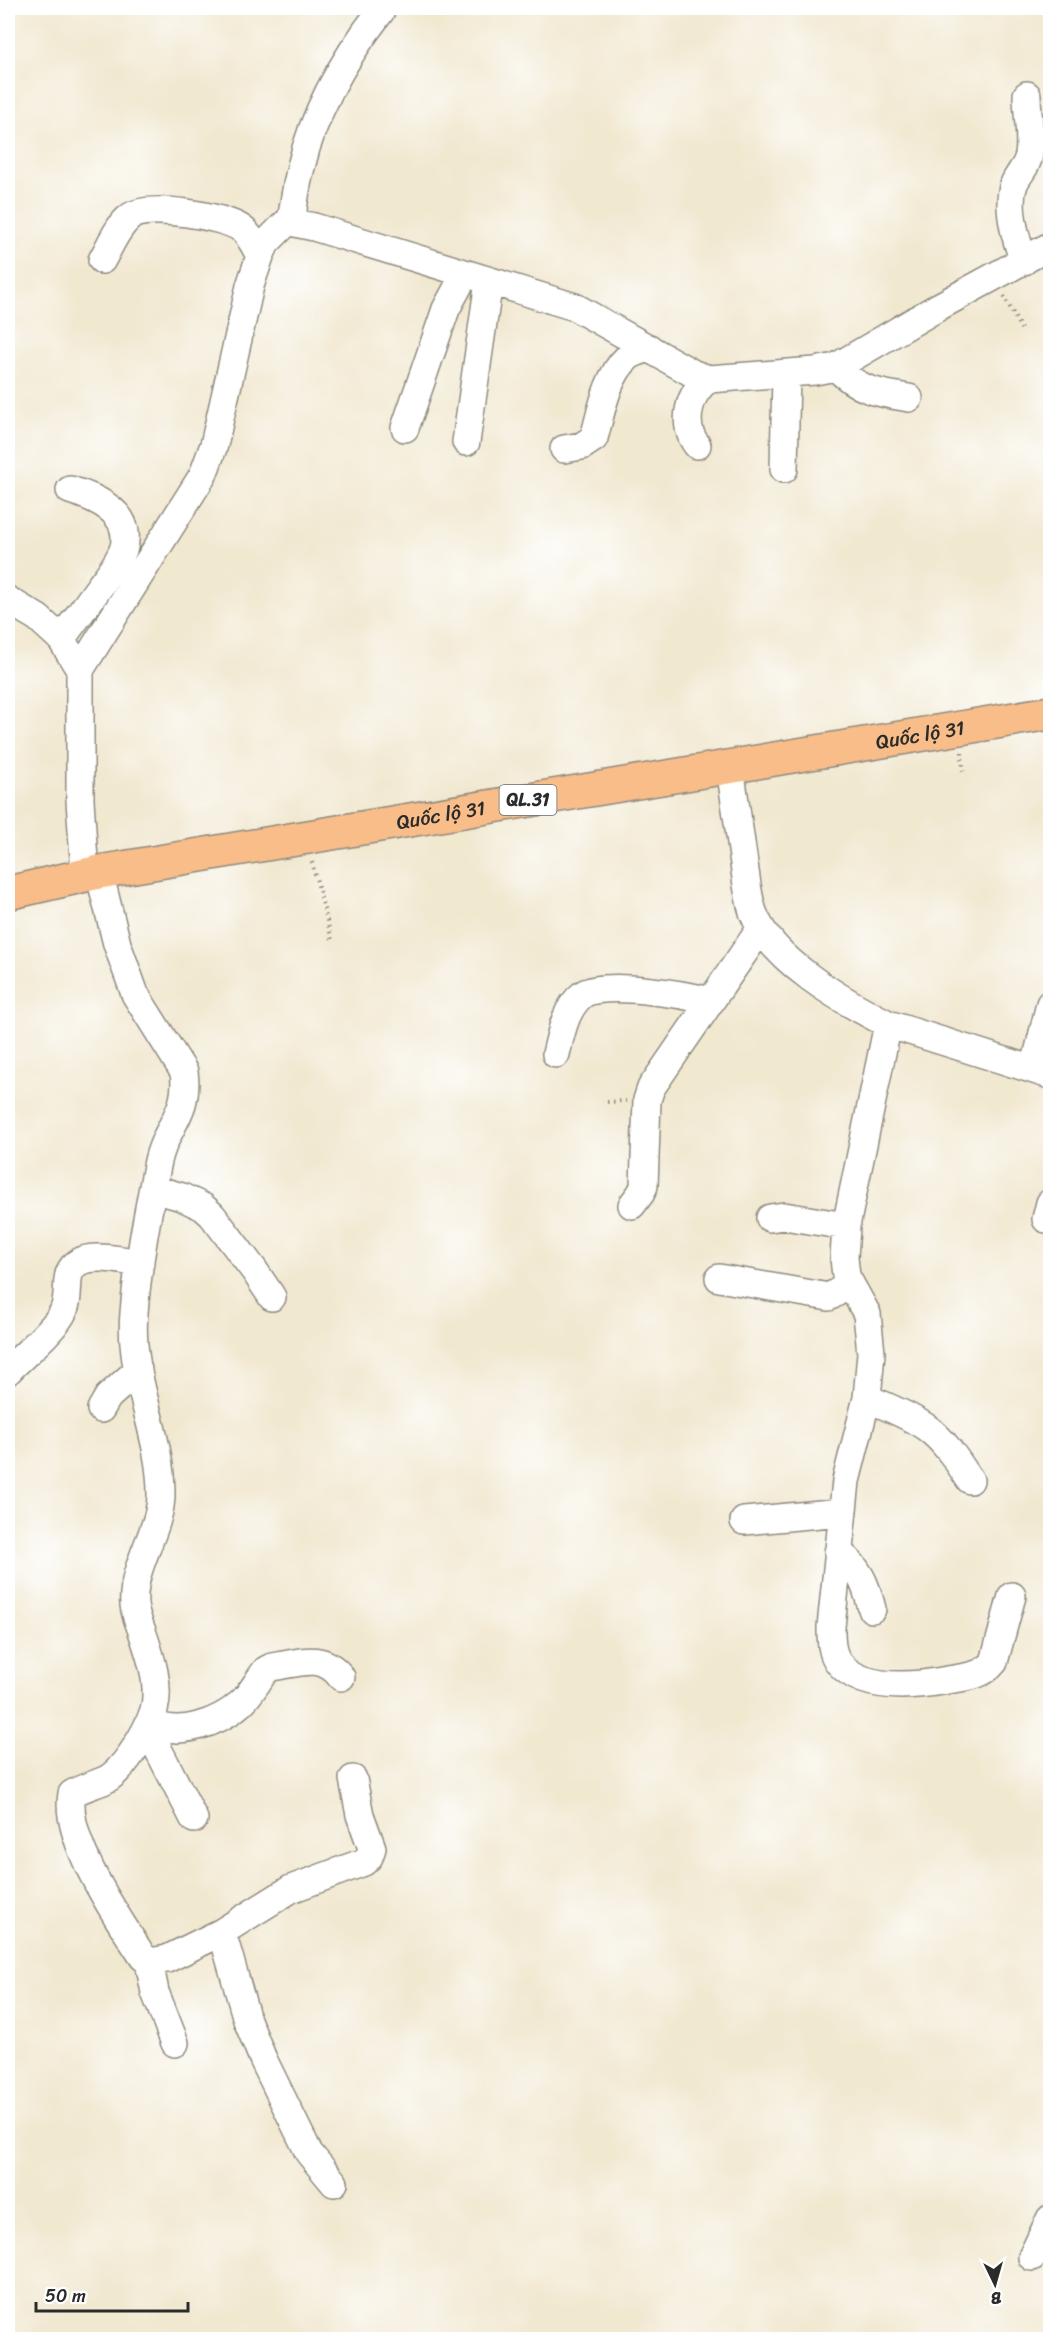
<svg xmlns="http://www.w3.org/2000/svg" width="1058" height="2347" viewBox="0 0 1058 2347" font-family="Sriracha,sans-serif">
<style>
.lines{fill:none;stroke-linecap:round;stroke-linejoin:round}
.minor-casing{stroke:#8e8a7e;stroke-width:30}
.highway-casing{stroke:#8e8a7e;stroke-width:36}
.path{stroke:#8e8a7e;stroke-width:4;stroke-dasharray:1.5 4.5;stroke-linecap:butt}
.minor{stroke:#fff;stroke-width:27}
.highway{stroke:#f8bd89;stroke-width:33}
.labels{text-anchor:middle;stroke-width:6;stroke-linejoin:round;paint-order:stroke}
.shield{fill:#fff;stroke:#6b6b6b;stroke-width:1.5}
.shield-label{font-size:18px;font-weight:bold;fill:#2b2b2b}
.street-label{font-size:20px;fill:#2b2b2b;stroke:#fff}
</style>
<rect width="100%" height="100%" fill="#fff"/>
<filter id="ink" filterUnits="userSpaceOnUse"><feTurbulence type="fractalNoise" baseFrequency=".0167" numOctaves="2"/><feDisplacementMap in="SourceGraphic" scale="12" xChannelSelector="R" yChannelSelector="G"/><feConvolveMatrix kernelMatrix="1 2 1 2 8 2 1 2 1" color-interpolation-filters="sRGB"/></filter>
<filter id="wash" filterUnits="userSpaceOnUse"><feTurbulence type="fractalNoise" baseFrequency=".008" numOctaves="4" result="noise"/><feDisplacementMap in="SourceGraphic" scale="24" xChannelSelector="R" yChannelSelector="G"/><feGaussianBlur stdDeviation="1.35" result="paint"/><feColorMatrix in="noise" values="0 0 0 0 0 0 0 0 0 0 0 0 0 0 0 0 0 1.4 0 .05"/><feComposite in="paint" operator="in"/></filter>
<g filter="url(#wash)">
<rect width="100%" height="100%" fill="#f1e8d0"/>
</g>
<g filter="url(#ink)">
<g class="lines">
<defs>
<path id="minor" d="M291,222C294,204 296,185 301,167C314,111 346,56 381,11
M102,260C110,246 117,227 130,217C147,203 225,216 242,229C250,235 255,247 260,256
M1024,261C1016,240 1006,206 1014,184C1018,174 1027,167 1029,155C1032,136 1027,114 1027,95
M836,367C859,391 878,393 909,398
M405,428L446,309L465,274
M466,442L489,281
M697,445C681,426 688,392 709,379
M564,449L582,446L594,438C601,413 607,376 627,358C633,352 641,351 649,348
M784,469L786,374
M8,600L38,618L61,639L80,670V800L85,875
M61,639C74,622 87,604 100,586C108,575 120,561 124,547C132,513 97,498 70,490
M80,670L203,475L214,445L250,286L260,256L266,243L285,224L291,222L314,227L575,307L694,374L709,379L815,371L836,367L940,306L1050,246
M730,766C734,797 739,827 743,857C746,875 747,894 753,912C771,961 843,1001 888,1024L1050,1075
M99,872L117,944L135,994L184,1072C190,1112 166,1125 158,1161C148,1212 138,1262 134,1313C128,1376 162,1434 161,1496C160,1532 131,1566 134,1605C135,1614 139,1623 142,1631C150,1655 161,1685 154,1710C148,1730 124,1771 105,1780C94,1785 83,1787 72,1794C63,1839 119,1920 143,1957L149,1962L167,1959L222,1932L291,1889L364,1862L369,1857L372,1848L360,1815L353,1779
M888,1024L846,1226L844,1258L846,1276L867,1314L871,1353L867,1398L846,1481L831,1627C831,1639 831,1653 839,1663C863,1692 916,1686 948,1680C966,1677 983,1676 994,1662L1012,1596
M556,1054C561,1034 565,1009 582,995C602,980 686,995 711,1001
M1034,1070L1050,1004
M154,1189L182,1197L203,1207L212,1215L254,1270L272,1297
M632,1205L641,1193L644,1186L647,1100L651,1088L761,928
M770,1218L784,1216L846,1226
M1046,1219L1050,1203
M719,1278L829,1297L849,1285
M8,1371C24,1354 50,1334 62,1314C68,1304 67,1290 68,1279C72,1247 119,1260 140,1263
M867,1398C887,1407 909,1415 927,1428C945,1441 958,1462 970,1480
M101,1409L108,1397L138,1370
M744,1521L842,1512
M838,1552C859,1567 866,1584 872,1609
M150,1721C176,1739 219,1723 241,1703C251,1694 258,1680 266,1670L272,1667C299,1663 322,1652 341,1677
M153,1723L158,1749L194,1819
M222,1932L247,2020L263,2059L309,2153L334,2183
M149,1962L155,1992L175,2043
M1032,2257L1050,2219"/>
<g id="highway">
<path id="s1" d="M8,893L99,872L1050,713"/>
</g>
</defs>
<use href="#minor" class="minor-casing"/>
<use href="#highway" class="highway-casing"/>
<path class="path" d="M1004,296L1021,329
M962,752L963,771
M312,862L332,940
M607,1102L626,1101"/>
<use href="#minor" class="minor"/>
<use href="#highway" class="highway"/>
</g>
</g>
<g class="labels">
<rect class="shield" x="499.5" y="785" width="57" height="30" rx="4.5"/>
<g class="shield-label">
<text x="528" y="806">QL.31</text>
</g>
<g class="street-label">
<text dy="7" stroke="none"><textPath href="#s1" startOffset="926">Quốc lộ 31</textPath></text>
<text dy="7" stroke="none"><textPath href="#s1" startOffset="440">Quốc lộ 31</textPath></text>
</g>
</g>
<rect width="1058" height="2347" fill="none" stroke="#fff" stroke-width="30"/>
<g transform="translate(995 2284) rotate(175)" stroke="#ffffff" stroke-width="4.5" paint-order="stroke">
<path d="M0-4.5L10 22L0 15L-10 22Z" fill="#2b2b2b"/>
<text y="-9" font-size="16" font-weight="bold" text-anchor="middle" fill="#2b2b2b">B</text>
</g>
<path d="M36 2302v9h152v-9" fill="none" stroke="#2b2b2b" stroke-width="3"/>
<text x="45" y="2302" font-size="18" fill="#2b2b2b" stroke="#ffffff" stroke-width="4.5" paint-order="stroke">50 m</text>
</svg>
